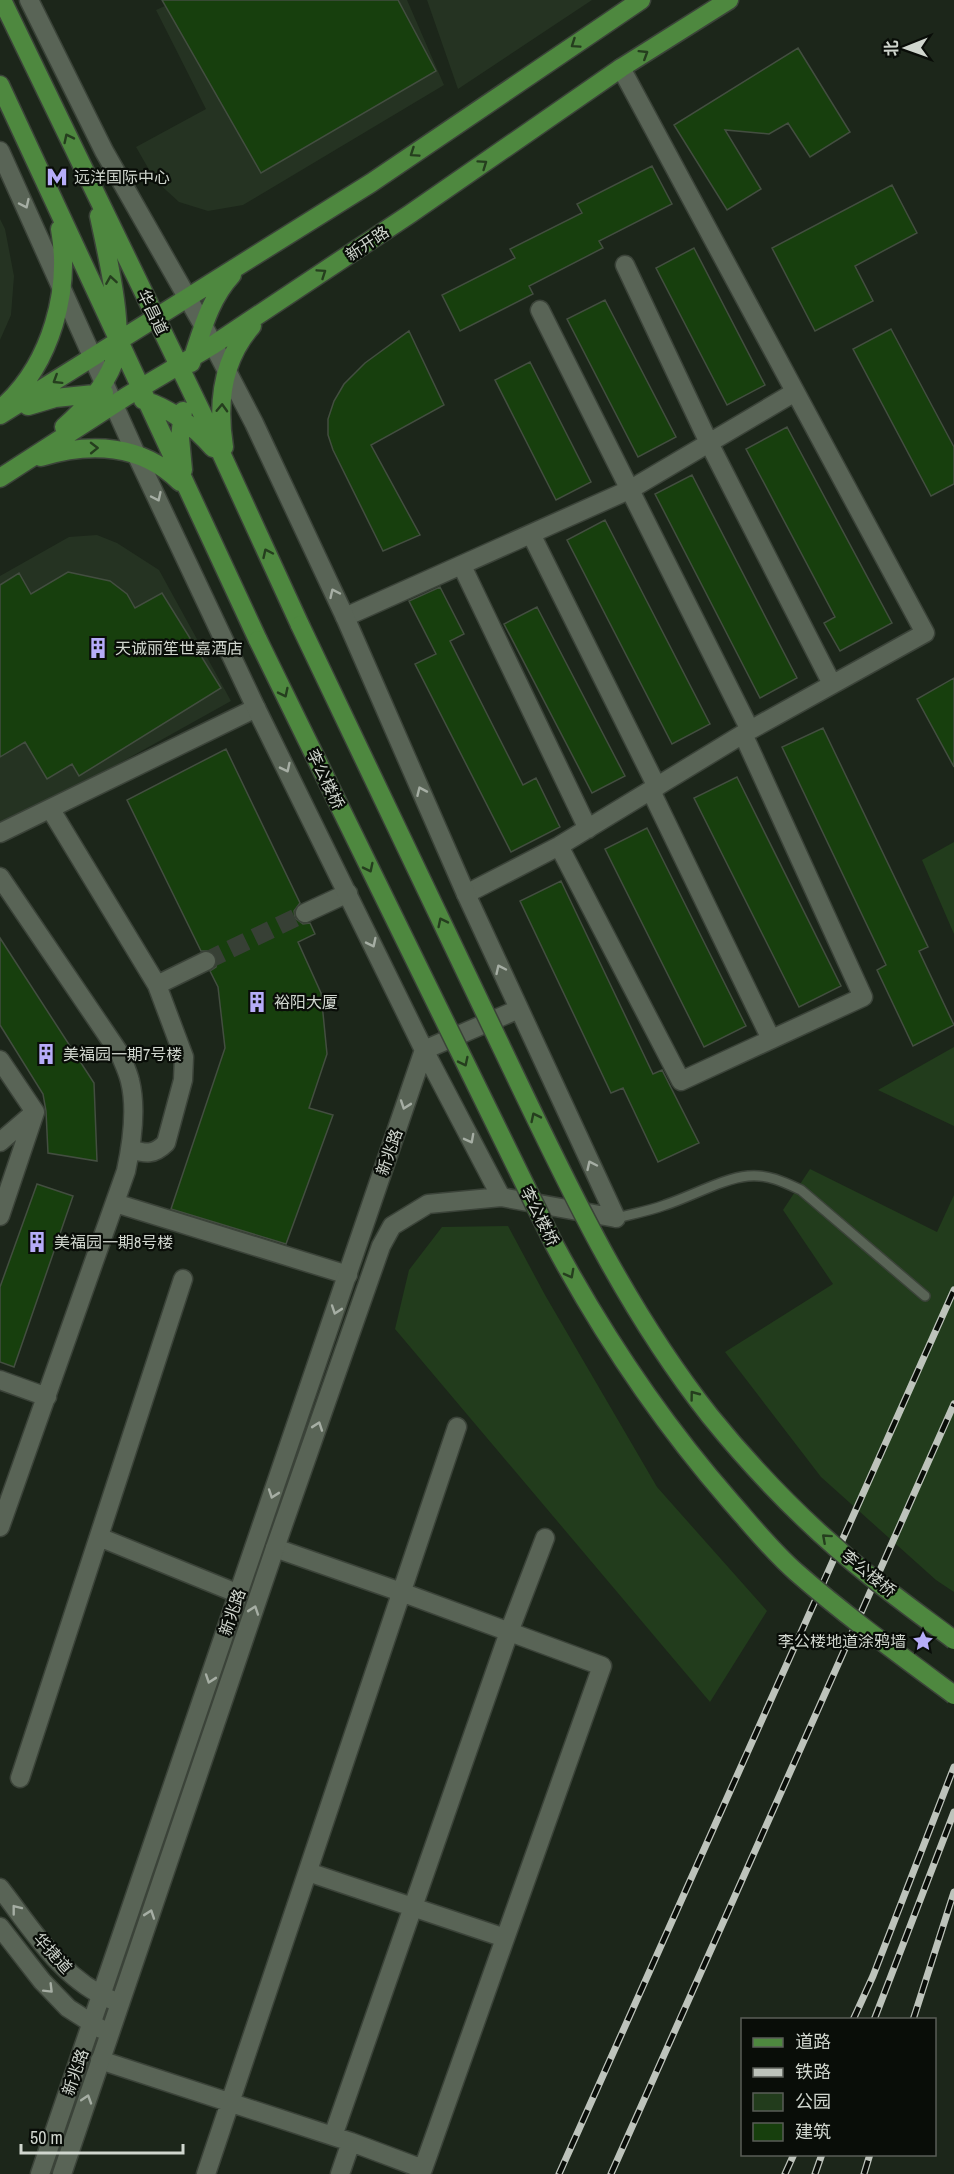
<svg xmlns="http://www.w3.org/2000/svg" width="954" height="2174" viewBox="0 0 954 2174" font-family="'Archivo Narrow','Noto Sans SC',sans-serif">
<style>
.built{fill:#253322}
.green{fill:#223c1c}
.building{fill:#173f0d;stroke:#434e40;stroke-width:1.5}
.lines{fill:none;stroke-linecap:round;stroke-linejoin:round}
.minor-tunnel{stroke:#374035;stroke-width:18;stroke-dasharray:18 9;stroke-linecap:butt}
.service-casing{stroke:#3b4339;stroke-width:12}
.minor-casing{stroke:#3b4339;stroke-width:21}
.tertiary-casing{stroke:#3b4339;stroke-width:21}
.primary-casing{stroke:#3b4339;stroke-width:21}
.service{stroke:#596456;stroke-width:9}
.minor{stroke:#596456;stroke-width:18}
.tertiary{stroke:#596456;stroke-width:18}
.primary{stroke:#4e883f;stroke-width:18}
.rail-casing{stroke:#bdc3bb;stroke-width:7}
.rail{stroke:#090d08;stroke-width:4.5;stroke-dasharray:14;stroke-linecap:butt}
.primary-bridge-casing{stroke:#3b4339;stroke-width:21;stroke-linecap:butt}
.primary-bridge{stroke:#4e883f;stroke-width:18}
.oneway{stroke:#253e1e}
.oneway2{stroke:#a6aea4}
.labels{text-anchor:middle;stroke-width:4.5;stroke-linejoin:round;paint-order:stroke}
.poi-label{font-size:16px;fill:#d0d6ce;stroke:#090d08;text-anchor:start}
.street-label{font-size:16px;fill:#d0d6ce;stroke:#090d08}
</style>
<rect width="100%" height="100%" fill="#1c261a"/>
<path class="built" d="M178,0H407L444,85L243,205L208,211L179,202L155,180L136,147L206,109L156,10Z
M427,0H592L458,89Z
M0,219L5,229L14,276L11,315L0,340Z
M97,535L117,543L159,570L231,701L7,826H0V576L69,537Z"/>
<path class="green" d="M954,842V934L922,860Z
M954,1047V1126L878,1090Z
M810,1169L937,1232L954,1195V1592L936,1580L821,1477L725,1352L833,1284L783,1210Z
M508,1226L545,1295L657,1487L767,1611L710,1702L395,1329L409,1270L442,1227Z"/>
<path class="building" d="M162,0H398L436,71L261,173Z
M798,48L850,132L810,157L788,123L769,134L725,130L761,189L727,210L674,125Z
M652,166L672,204L599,241L603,248L529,286L533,294L460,331L442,295L515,258L510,249L582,213L577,204Z
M892,185L917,233L855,266L873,301L815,331L772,248Z
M694,248L765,385L727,405L656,268Z
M605,300L676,437L638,457L567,319Z
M891,329L954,447V484L931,496L853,349Z
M409,331L444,405L371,445L420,535L383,551L333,450L328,435V419L334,401L344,384L365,363Z
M530,362L591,482L556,500L495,380Z
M787,427L892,623L840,651L824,623L835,617L746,449Z
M692,475L797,678L760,698L655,494Z
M605,520L710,724L672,744L567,540Z
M68,572L110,581L127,594L135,608L162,593L221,688L79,776L72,764L47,779L25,742L0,757V585L19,573L31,594Z
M440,587L464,634L450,641L523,785L536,778L560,827L511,852L415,664L436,654L409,601Z
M537,607L625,776L592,793L504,624Z
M954,678V767L917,699Z
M823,728L928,947L919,951L954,1025L913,1046L877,970L886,965L782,747Z
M226,749L300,903L294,911L295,918L303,924L310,923L315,934L298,942L321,993L327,1054L309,1108L333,1115L286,1244L171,1209L225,1048L218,987L210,971L216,967L217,961L212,951H201L127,800Z
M737,777L841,986L799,1007L694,798Z
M647,828L746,1026L704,1047L605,849Z
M561,881L653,1074L662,1070L699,1143L658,1162L623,1088L611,1093L520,901Z
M0,938L94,1083L97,1161L48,1153L46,1111L43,1094L0,1025Z
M37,1184L73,1196L14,1367L0,1362V1287Z"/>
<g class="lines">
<path class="minor-tunnel" d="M206,961L305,913"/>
<defs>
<path id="service" d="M616,1218C632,1214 649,1211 665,1205C690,1197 724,1178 748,1176C768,1174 784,1182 801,1190L925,1296"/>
<path id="minor" d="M625,265L709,443L832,684
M540,310L750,730
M531,534L657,787
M462,566L588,829
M345,617L631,489L795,392
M651,791L771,1039
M51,810L157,985L184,1057L183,1080L166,1143C154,1155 146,1154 130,1149
M0,833L256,708
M559,846L681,1081L863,997L743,734
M0,877L120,1054C123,1062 128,1072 130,1081C137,1109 132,1143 126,1171L0,1527
M466,894L559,846L743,734L925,633L621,68
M305,913L348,893
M157,985L206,961
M0,1060L35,1112
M0,1142L35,1112
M115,1203L348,1275
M0,1216L35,1112
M0,1380L47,1397
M99,1537L239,1594
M275,1548L401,1592L602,1666L423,2169L351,2142
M20,1778L183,1279
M308,1872L505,1938
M100,2060L351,2142L340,2174
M333,2136L509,1632L545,1538
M206,2174L457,1427"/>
<path id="tertiary" d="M29,0L104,151L203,325L254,423L345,617L466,894L616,1218
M0,151L136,454L256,708L424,1050L501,1197
M424,1050L519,1009
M0,1888C32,1929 62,1980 112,2000
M0,1927L42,1981L68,2008L101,2029
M40,2174L424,1050
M62,2174L275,1548L381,1246L392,1226L428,1204L501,1197L616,1218"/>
<path id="primary" d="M2,0L216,442L300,625
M0,85L258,640
M191,363C202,331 209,300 232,275
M143,400C170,408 195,427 213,448
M5,405C51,362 71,291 60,229
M28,406L55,398L104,393
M183,411L180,438L183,470
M0,415L371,183L641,0
M64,427C85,408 104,388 114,362C126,331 106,250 99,216
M224,447C217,403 222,360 252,326
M41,457C90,442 142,444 180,482
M0,478L127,396L213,345L410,214L621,68L729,0"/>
</defs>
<use href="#service" class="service-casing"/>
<use href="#minor" class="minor-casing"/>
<use href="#tertiary" class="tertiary-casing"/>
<use href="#primary" class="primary-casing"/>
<use href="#service" class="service"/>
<use href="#minor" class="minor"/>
<use href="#tertiary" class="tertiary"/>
<use href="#primary" class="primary"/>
<defs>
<path id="rail" d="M853,2020L873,1976L954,1767
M874,2020L954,1812
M913,2020L954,1892
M559,2174L954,1290
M611,2174L954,1404
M785,2174L794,2154
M815,2174L822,2154
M864,2174L870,2154"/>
</defs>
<use href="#rail" class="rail-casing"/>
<use href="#rail" class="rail"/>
<defs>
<path id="primary-bridge" d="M300,625C366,764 433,903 499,1042C561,1171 620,1302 710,1416C757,1474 812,1530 871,1577C898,1599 926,1619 954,1640
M258,640L554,1244C603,1335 662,1423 731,1502C752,1526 772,1551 796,1572C846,1616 900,1655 954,1695"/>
</defs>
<use href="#primary-bridge" class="primary-bridge-casing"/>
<use href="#primary-bridge" class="primary-bridge"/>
</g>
<defs><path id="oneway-chevron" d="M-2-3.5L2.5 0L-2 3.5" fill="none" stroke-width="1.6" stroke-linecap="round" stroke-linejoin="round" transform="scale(1.5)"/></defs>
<g class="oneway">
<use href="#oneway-chevron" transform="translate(575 44) rotate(146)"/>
<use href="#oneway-chevron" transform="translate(644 54) rotate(-32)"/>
<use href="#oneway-chevron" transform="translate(68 138) rotate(-116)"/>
<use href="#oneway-chevron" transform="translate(414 153) rotate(146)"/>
<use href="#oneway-chevron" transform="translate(483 164) rotate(-35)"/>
<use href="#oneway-chevron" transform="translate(322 273) rotate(-34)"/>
<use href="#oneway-chevron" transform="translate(111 280) rotate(-99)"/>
<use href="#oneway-chevron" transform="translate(57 380) rotate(148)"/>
<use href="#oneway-chevron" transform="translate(222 408) rotate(-88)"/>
<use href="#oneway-chevron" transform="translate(94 448) rotate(-1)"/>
<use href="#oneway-chevron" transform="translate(267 553) rotate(-115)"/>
<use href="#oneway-chevron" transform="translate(284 693) rotate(64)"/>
<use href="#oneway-chevron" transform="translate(369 868) rotate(64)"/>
<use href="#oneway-chevron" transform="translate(442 922) rotate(-116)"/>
<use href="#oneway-chevron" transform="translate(464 1062) rotate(64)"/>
<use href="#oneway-chevron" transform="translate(535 1117) rotate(-116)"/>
<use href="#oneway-chevron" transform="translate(570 1274) rotate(62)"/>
<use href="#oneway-chevron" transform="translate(694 1395) rotate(-127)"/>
<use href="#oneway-chevron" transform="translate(826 1538) rotate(-138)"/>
</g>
<g class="oneway2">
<use href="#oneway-chevron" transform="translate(25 204) rotate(65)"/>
<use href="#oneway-chevron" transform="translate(157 497) rotate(65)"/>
<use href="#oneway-chevron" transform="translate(334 593) rotate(-115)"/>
<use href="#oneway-chevron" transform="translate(286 768) rotate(64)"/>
<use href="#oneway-chevron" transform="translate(421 791) rotate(-114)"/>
<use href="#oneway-chevron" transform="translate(372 943) rotate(64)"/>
<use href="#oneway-chevron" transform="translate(500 969) rotate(-115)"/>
<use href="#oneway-chevron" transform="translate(405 1105) rotate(109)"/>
<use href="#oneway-chevron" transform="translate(470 1139) rotate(62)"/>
<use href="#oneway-chevron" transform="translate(591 1165) rotate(-115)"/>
<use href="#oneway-chevron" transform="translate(336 1310) rotate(109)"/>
<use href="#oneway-chevron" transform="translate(318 1426) rotate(-71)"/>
<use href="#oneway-chevron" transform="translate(273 1494) rotate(109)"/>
<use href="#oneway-chevron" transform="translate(254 1610) rotate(-71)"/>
<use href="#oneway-chevron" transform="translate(210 1679) rotate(109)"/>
<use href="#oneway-chevron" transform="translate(16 1909) rotate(-128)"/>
<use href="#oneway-chevron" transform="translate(150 1914) rotate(-71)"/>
<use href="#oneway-chevron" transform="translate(49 1989) rotate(45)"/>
<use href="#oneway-chevron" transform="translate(87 2099) rotate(-72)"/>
</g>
<defs>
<symbol id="metro-bare" viewBox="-9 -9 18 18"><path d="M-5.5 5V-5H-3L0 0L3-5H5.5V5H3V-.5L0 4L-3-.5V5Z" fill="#b6acf8" stroke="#090d08" stroke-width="2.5" paint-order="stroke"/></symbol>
<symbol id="building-bare" viewBox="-9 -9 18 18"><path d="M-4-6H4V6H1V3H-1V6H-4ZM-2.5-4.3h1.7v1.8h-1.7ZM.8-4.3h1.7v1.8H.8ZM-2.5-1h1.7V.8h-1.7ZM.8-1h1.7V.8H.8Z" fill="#b6acf8" stroke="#090d08" stroke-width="2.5" paint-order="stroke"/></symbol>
<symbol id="sight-bare" viewBox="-9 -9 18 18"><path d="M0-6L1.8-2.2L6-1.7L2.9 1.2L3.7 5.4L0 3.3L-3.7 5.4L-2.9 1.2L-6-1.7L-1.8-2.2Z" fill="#b6acf8" stroke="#090d08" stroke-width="2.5" paint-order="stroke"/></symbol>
</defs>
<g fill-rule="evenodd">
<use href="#metro-bare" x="42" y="162" width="30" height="30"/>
<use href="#building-bare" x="83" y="633" width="30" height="30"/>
<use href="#building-bare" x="242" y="987" width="30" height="30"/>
<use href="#building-bare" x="31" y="1039" width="30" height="30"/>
<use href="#building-bare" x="22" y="1227" width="30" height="30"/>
<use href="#sight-bare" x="908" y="1626" width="30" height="30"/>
</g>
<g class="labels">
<g class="poi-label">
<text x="74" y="183">远洋国际中心</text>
<text x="115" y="654">天诚丽笙世嘉酒店</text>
<text x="274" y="1008">裕阳大厦</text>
<text x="63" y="1060">美福园一期7号楼</text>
<text x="54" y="1248">美福园一期8号楼</text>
<text x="906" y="1647" text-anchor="end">李公楼地道涂鸦墙</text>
</g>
<g class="street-label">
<text transform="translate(367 243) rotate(-34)" y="6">新开路</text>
<text transform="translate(153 312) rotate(64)" y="6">华昌道</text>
<text transform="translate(326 779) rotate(64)" y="6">李公楼桥</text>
<text transform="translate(389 1152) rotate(-71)" y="6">新兆路</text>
<text transform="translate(540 1216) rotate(63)" y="6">李公楼桥</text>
<text transform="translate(869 1573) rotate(39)" y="6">李公楼桥</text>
<text transform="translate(232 1612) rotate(-71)" y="6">新兆路</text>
<text transform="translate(53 1953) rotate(48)" y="6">华捷道</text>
<text transform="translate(75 2072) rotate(-71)" y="6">新兆路</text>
</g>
</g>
<rect x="741" y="2018" width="195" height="138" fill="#090d08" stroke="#595d57" stroke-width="1.5"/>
<rect x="753" y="2038" width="30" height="9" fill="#4e883f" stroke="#595d57" stroke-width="1.5"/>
<text x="795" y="2048" font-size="18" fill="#d0d6ce">道路</text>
<rect x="753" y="2068" width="30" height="9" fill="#bdc3bb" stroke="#595d57" stroke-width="1.5"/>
<text x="795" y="2078" font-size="18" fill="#d0d6ce">铁路</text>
<rect x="753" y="2093" width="30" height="18" fill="#223c1c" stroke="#595d57" stroke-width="1.5"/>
<text x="795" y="2108" font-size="18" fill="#d0d6ce">公园</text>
<rect x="753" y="2123" width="30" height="18" fill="#173f0d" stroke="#595d57" stroke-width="1.5"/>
<text x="795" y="2138" font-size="18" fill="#d0d6ce">建筑</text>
<g transform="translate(906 48) rotate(269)" stroke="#090d08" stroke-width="4.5" paint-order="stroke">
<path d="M0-4.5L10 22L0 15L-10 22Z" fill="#d0d6ce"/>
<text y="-9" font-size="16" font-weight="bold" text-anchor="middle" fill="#d0d6ce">北</text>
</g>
<path d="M21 2144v9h162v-9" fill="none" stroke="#d0d6ce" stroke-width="3"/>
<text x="30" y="2144" font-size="18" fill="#d0d6ce" stroke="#090d08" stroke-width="4.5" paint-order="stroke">50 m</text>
</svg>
